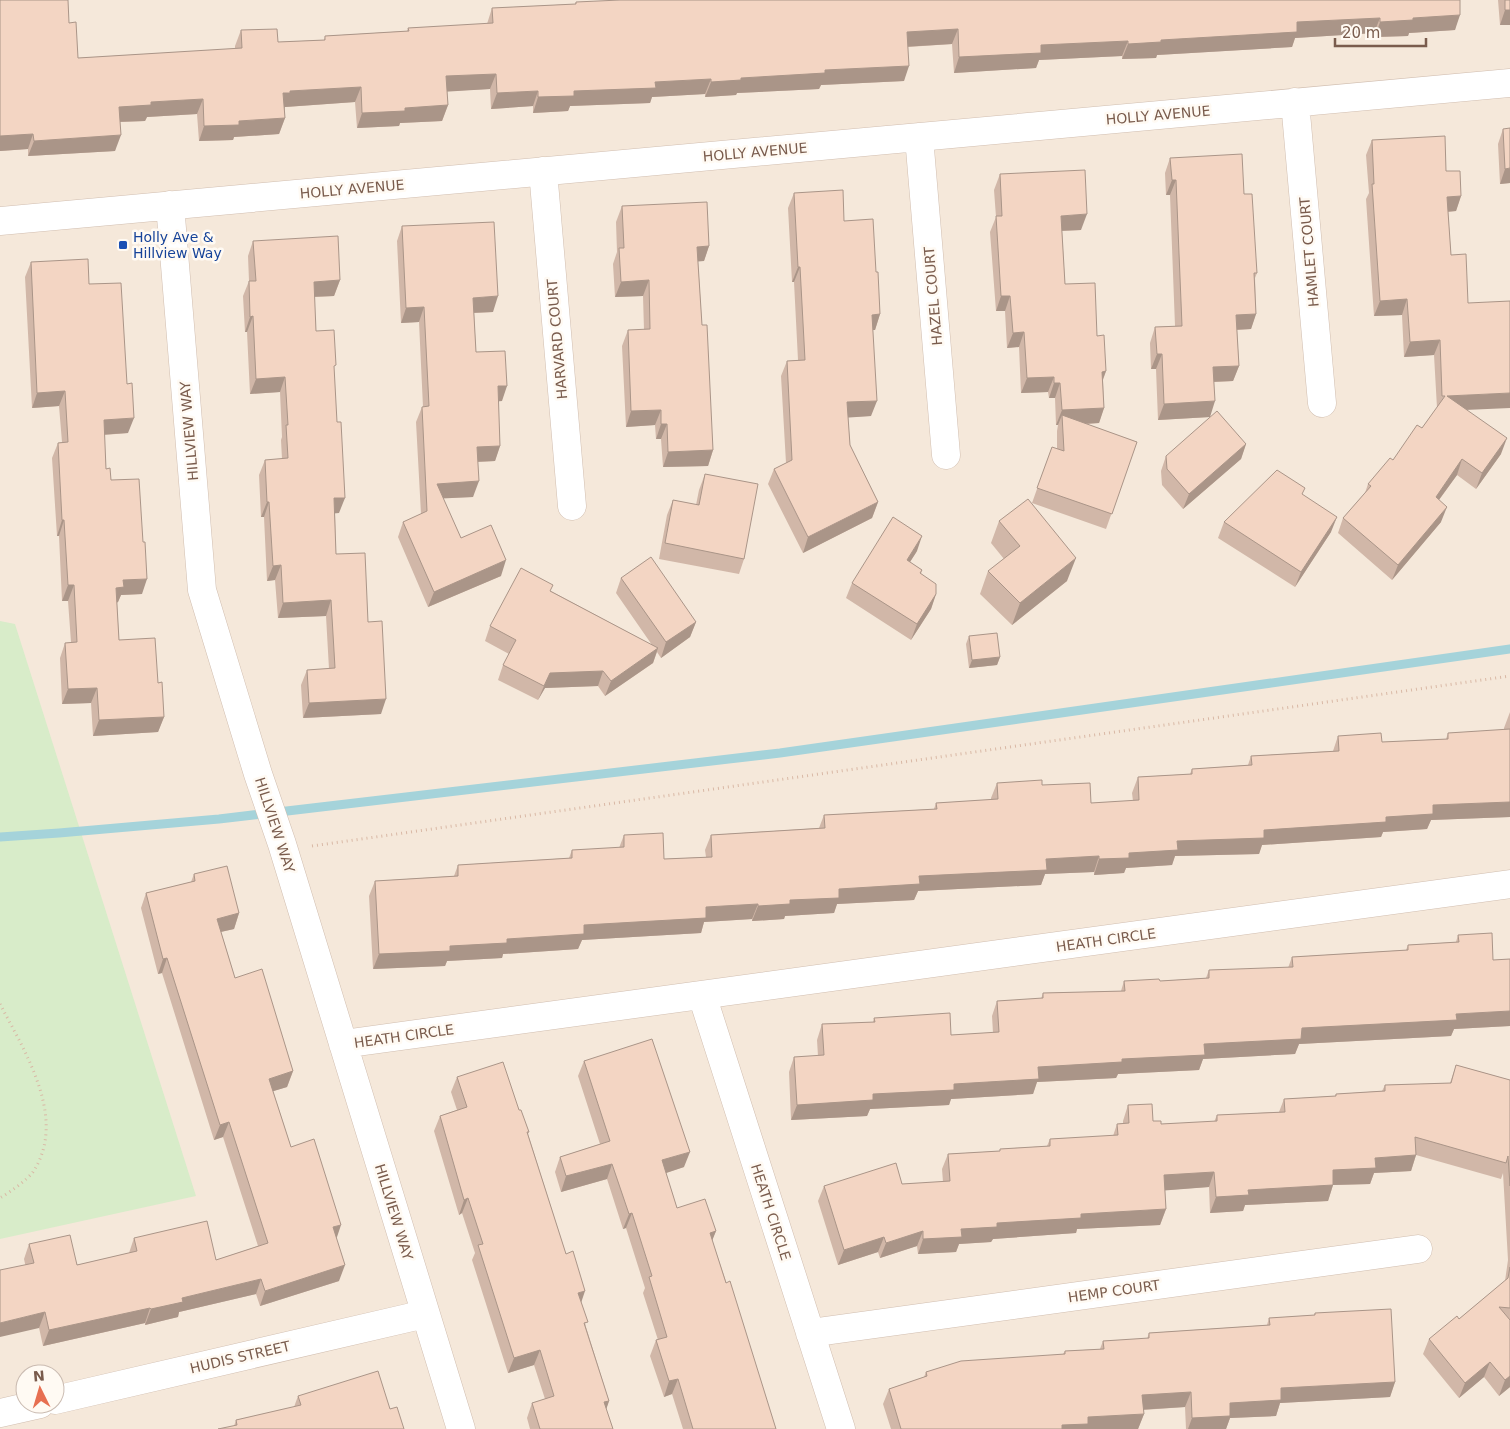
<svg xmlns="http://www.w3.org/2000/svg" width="1510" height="1429" viewBox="0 0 1510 1429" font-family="'DejaVu Sans',sans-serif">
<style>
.residential{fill:#f5e8da;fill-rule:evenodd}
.green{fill:#d8ecc9}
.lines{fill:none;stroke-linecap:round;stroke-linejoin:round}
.stream{stroke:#a5d3da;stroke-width:9}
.minor-casing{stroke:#d1beb0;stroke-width:29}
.path{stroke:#d9b8a5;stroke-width:3;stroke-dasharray:1 4;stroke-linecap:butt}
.minor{stroke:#fff;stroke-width:28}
.wall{fill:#d1b7a8}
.shaded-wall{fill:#aa9588}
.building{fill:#f3d5c3;stroke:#aa9588}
.transit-dot{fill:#1a4fb4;stroke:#fffaf3;stroke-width:2}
.labels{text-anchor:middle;stroke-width:5;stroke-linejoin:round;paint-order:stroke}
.street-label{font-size:14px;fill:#7a5c4d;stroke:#fffaf3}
.transit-label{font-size:14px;fill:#164399;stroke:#fffaf3;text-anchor:start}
</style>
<rect width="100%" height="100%" fill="#fdf6ec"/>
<path class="residential" d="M0,0H1510V1429H0ZM25,1374H55V1404H25Z"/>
<path class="green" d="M0,621L15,624L196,1196L0,1239Z"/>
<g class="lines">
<path class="stream" d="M0,837L59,833L219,819L780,753L1510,649"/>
<defs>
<path id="minor" d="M1295,102L1322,403
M919,137L946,455
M543,171L572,506
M170,205L202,590L258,774L282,844L461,1429
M0,221L1510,83
M702,995L841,1429
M343,1044L1510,884
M810,1333L1418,1249
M55,1400L425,1314
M0,1413L40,1404"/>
</defs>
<use href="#minor" class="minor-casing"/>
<path class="path" d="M312,846L1510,676
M0,1004C25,1052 68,1119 33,1172C26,1181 10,1192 0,1198"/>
<use href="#minor" class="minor"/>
</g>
<path class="wall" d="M0,0L69,23L78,58L235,49V46L241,30L278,42L324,40L325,36L407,31L408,28L487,24L492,8L575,4L576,2L1460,0L1455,30L1409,33L1408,36L1375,37L1374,33L1295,38L1292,47L1157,55L1156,58L1122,59V56L1039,60L1036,68L954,73L952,44L908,47L904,81L821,85L819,89L737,93L736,95L705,97V94L652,97L650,103L570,106L568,111L533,113V106L491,109L490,89L447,91L448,105L442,121L400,123L399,126L357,128L355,102L285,107V118L279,134L234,137L233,140L199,141L197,114L147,117L145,121L120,122L115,151L28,156V149L0,151Z
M1498,0H1510V25H1500Z
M1503,129L1510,183L1500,184L1498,144Z
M1372,140L1446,171L1461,196L1456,211L1448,212L1451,255L1467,410L1501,454L1476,489L1457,475L1439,500L1441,522L1392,580L1338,533L1343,518L1365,493L1368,484L1393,460L1422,428L1437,408L1434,355L1404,357L1402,315L1374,316L1366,199L1369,193L1366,155Z
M1170,158L1244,194L1257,273L1255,278L1256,314L1251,329L1237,330L1239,366L1233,381L1214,382L1210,417L1158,420L1156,369H1151L1150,343L1155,327L1175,326L1170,195H1166L1165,173Z
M1000,174L1081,230L1062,231L1065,284L1097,336L1106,371L1103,380L1104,408L1099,423L1086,424L1137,442L1106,529L1032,503L1052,447L1057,449V431L1058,425H1056L1055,398H1049L1048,392L1021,393L1019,347L1007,348L1005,311H996L990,232L996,217L994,190Z
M794,193L844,221L876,272L880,314L875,330H873L871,416L848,417L850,445L878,502L872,518L803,553L768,484L774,469L786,463L781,376L787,361L798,360L794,282H792L788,208Z
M622,206L709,246L704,261H698L702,325L713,450L708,466L663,467L661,439H656L655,425L626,427L622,346L628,330H644L643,296L615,297L613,264L617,252L616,222Z
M402,226L493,312L474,313L476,352L502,401H498L500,446L495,461L478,462L473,497L443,498L461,538L501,576L428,607L398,537L403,522L421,514L416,422L422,407H423L419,322L401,323L397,241Z
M253,241L340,280L334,296L314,297L316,331L334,371L339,513H335L336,554L368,622L381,714L303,718L301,685L307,670L329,669L326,616L278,618L275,580L267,581L264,517H261L259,475L265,460L282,459L281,440L282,437L280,392L250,394L247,332H245L243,296L249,281L248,256Z
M31,262L89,284L128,433L104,435L106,469L111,480L142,594L121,595L118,602L117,603L119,640L158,683L164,717L158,732L93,736L91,703L62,704L60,658L65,643L71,642L68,601H62L59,536H57L52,458L58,443L62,442L59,406L32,408L25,277Z
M1246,444L1241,459L1183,509L1162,485L1161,471L1166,456Z
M705,474L744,559L739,574L659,559L667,515L673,500L696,505L699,490Z
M1303,495L1331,532L1295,587L1218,538L1224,522Z
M999,521L1067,581L1012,625L980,594L988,571L1004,559L991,543Z
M917,551L910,562L922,570L921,574L936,594L931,609L911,640L846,598L852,583Z
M621,578L696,622L690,637L661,658L657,652L653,663L605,696L598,686L545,688L538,700L498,680L503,665L509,654L485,641L490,626L551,591L652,645L616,593Z
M969,636L1000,657L997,665L969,668L966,644Z
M1510,712V817L1431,820L1427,829L1383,832L1381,837L1262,845L1259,854L1175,856L1172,865L1126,868L1124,873L1094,875V872L1045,874L1041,885L918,891L914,900L837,904L834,913L785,916L784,919L752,921V919L704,922L701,933L582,940L578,949L503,954L502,958L447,961L445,966L373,969L369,896L375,881L454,876L458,865L569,858L572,850L619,848L624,835L664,859L706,857L705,850L711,835L819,828L824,815L934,809L936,803L991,800V798L997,783L1042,785L1091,803L1133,801L1132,793L1138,777L1190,774L1192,769L1248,765L1251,756L1333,751L1338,736L1382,742L1446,739L1448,733L1504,730V728Z
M194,874L239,913L234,929L221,932L235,978L293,1071L287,1087L273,1091L291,1147L336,1238L339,1281L260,1306L256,1294L179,1312L178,1317L145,1325V1323L43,1346L24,1259L29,1244L77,1265L129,1253L134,1238L216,1260L258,1246L223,1137L214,1140L162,973L158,974L141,908L146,893L191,882Z
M1458,935L1493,960L1510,959V1026L1454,1029L1451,1036L1299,1044L1295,1054L1203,1059L1199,1070L1118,1074L1116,1078L1037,1082L1033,1094L951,1099L949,1105L870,1109L867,1116L791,1120L789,1072L794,1057L818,1056L817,1040L822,1024L873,1022L874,1018L951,1035L993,1033L992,1016L997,1001L1041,999L1043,993L1121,991L1124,981H1160L1206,978L1209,970L1288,968L1292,957L1406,950L1408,945L1456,942Z
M584,1061L684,1167L666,1173L677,1208L716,1231L712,1240L776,1429H683L672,1394L664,1397L650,1356L656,1340H658L643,1293L645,1288L626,1228L623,1229L607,1179L561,1192L555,1172L560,1157L600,1144L578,1076Z
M1456,1065L1510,1080V1387L1499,1396L1484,1377L1459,1398L1423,1354L1429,1339L1459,1319L1505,1281L1508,1260L1503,1173L1501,1179L1416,1155L1411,1171L1374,1173L1370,1184L1333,1185L1328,1201L1245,1205L1243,1211L1210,1213L1209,1187L1165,1190L1166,1209L1160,1225L1077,1229L1076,1233L993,1239L991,1242L959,1244L956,1252L918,1254L917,1246L880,1258L878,1252L838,1265L818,1201L824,1186L902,1184L943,1182L942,1169L948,1154L1000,1151V1149L1047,1146L1050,1139L1113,1136L1117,1124L1123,1123V1121L1128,1105L1153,1121L1161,1124L1214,1122L1217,1115L1279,1112L1284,1099L1335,1096L1336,1094L1382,1091L1385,1085L1450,1083Z
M457,1077L519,1110L529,1132L528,1134L581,1302L586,1327L609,1401L606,1409L613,1429H530L527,1418L532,1403L545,1399L534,1365L508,1373L472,1260L475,1253L462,1213L459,1215L434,1131L440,1116L457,1110L451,1092Z
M1315,1313L1395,1382L1390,1397L1280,1403L1276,1416L1230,1418L1226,1429H1186L1185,1407L1143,1410L1144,1414L1138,1429H891L883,1404L889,1389L924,1377L926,1372L1063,1354L1065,1351L1100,1349L1103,1341L1147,1339L1149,1333L1267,1325L1269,1318L1314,1315Z
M298,1396L390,1409L234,1426L236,1420L294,1407Z"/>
<path class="shaded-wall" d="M1505,10H1510V25H1500Z
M1460,15L1455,30L1409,33L1408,36L1375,37L1380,22L1413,18Z
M1380,18L1374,33L1295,38L1292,47L1157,55L1156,58L1122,59L1128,44L1297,22Z
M958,29L952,44L902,47L907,32Z
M1128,41L1122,56L1039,60L1036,68L954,73L959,57L1041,45Z
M909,66L904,81L821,85L819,89L737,93L736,95L705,97L711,82L741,78L825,70Z
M496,74L490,89L441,92L446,76Z
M711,79L705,94L652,97L650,103L570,106L568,111L533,113L538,97L574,91L655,82Z
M361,87L355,102L285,107L284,108L283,93L290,91Z
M538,91L533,106L491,109L497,93Z
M203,99L197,114L147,117L145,121L114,122L119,107L151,102Z
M448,105L442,121L400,123L399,126L357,128L362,113L405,108Z
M285,118L279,134L234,137L233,140L199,141L204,126L239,121Z
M33,134L28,149L0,151V136Z
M121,135L115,151L28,156L34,141Z
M1510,168V183L1500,184L1505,169Z
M1172,180H1176L1170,195H1166Z
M1461,196L1456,211L1442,212L1447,197Z
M1087,214L1081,230L1055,231L1061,216Z
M709,246L704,261L692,262L697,247Z
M798,267H800L794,282H792Z
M340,280L334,296L308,297L314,282Z
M649,280L643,296L615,297L621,282Z
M498,296L493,312L468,313L473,298Z
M1001,296H1010L1005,311H996Z
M1407,299L1402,315L1374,316L1380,301Z
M424,307L419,322L401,323L406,308Z
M880,314L875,330H867L872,315Z
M1256,314L1251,329L1230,330L1236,315Z
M253,316L247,332H245L250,317Z
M1024,332L1019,347L1007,348L1013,333Z
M1440,340L1434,355L1404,357L1410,342Z
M1157,354H1162L1156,369H1151Z
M1239,366L1233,381L1208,382L1213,367Z
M1106,371L1100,387L1102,372Z
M285,377L280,392L250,394L256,379Z
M1054,377L1048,392L1021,393L1027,378Z
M1054,383H1060L1055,398H1049Z
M498,386H507L502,401L492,402Z
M65,391L59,406L32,408L37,393Z
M1510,393V408L1442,411L1447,396Z
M877,401L871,416L842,418L847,402Z
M1215,401L1210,417L1158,420L1164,404Z
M1104,408L1099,423L1063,425L1062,415L1058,425H1056L1062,410Z
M661,410L655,425L626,427L631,411Z
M134,418L128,433L98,435L104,420Z
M661,424H667L661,439H656Z
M1507,438L1501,454L1476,489L1482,473Z
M1246,444L1241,459L1183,509L1189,494Z
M500,446L495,461L471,462L477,447Z
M713,450L708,466L663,467L668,452Z
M1462,459L1457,475L1430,512L1436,497Z
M479,481L473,497L431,499L437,484Z
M334,498H345L339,513L328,514Z
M267,502H269L264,517H261Z
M878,502L872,518L803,553L808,537Z
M1447,507L1441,522L1392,580L1398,565Z
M1337,517L1331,532L1295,587L1301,572Z
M62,520H64L59,536H57Z
M922,536L917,551L901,576L907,560Z
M1076,558L1067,581L1012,625L1020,603Z
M506,560L501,576L428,607L434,592Z
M281,565L275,580L267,581L273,566Z
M147,579L142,594L121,595L118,602L110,603L116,588L123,580Z
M68,585H74L68,601H62Z
M936,594L931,609L911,640L917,624Z
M331,600L326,616L278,618L283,603Z
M696,622L690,637L661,658L666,642Z
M658,648L653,663L605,696L611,681Z
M1000,657L997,665L969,668L972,660Z
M603,671L598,686L545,688L538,700L544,686L550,673Z
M97,688L91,703L62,704L68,689Z
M386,699L381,714L303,718L309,703Z
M164,717L158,732L93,736L99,720Z
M1510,802V817L1431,820L1427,829L1383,832L1381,837L1262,845L1259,854L1175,856L1172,865L1126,868L1124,873L1094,875L1099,859L1177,841L1264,830L1386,817L1433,805Z
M1099,856L1094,872L1045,874L1041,885L918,891L914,900L837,904L834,913L785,916L784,919L752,921L758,906L790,900L839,889L919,876L1046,859Z
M758,904L752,919L704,922L701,933L582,940L578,949L503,954L502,958L447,961L445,966L373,969L379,954L507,939L584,925L706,907Z
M239,913L234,929L211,934L217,919Z
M167,958L162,973L158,974L163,959Z
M1510,1011V1026L1454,1029L1451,1036L1299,1044L1295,1054L1203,1059L1199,1070L1118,1074L1116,1078L1037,1082L1033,1094L951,1099L949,1105L870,1109L867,1116L791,1120L797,1105L873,1094L954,1084L1038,1067L1122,1059L1204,1044L1302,1028L1456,1014Z
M293,1071L287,1087L264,1094L269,1079Z
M229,1122L223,1137L214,1140L220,1125Z
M690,1152L684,1167L657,1176L662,1160Z
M1416,1155L1411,1171L1374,1173L1370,1184L1333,1185L1328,1201L1245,1205L1243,1211L1210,1213L1216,1197L1333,1170L1375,1158Z
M612,1164L607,1179L561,1192L566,1176Z
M1214,1172L1209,1187L1158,1191L1164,1175Z
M468,1198L462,1213L459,1215L464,1200Z
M1166,1209L1160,1225L1077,1229L1076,1233L993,1239L991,1242L959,1244L956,1252L918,1254L923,1239L961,1229L997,1223L1081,1214Z
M632,1213L626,1228L623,1229L629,1214Z
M341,1225L336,1240L333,1227Z
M716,1231L710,1246V1233Z
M923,1231L917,1246L880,1258L886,1243Z
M884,1237L878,1252L838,1265L844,1250Z
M345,1265L339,1281L260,1306L265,1291Z
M261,1279L256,1294L179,1312L178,1317L145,1325L151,1309L182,1298Z
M585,1291L580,1306L578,1293Z
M150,1308L145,1323L43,1346L49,1330Z
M45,1312L39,1328L0,1337V1323Z
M540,1350L534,1365L508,1373L514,1358Z
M1490,1362L1484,1377L1459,1398L1465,1383Z
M1510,1376V1387L1499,1396L1505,1380Z
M678,1379L672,1394L664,1397L669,1381Z
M1395,1382L1390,1397L1280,1403L1276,1416L1230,1418L1226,1429H1188L1192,1418L1230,1403L1281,1388Z
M1191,1392L1185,1407L1137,1410L1142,1395Z
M609,1401L604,1416V1402Z
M1144,1414L1138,1429H1061L1062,1425L1088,1417Z"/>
<path class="building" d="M0,0H68L69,23L76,22L78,58L242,48L241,30L277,29L278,42L325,40V36L409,31L408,28L493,23L492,8L576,4V2L620,0H1460V15L1413,18V20L1380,22V18L1297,22V32L1161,40V42L1128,44V41L1041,45V53L959,57L958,29L907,32L909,66L825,70V73L741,78V80L711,82V79L655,82L656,88L574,91V96L538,97V91L497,93L496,74L446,76L448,105L405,108V111L362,113L361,87L290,91V93H283L285,118L239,121V125L204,126L203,99L151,102V105L119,107L121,135L34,141L33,134L0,136Z
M1505,0H1510V10H1505Z
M1510,128V168L1505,169L1503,129Z
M1445,136L1446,171H1460L1461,196L1447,197L1451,255L1466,254L1468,303L1510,301V393L1447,396L1507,438L1482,473L1462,459L1436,497L1447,507L1398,565L1343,518L1371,486L1368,484L1390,458L1393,460L1417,425L1422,428L1445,396H1442L1440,340L1410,342L1407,299L1380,301L1372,184H1374L1372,140Z
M1242,154L1244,194H1252L1257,273H1254L1256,314L1236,315L1239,366L1213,367L1215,401L1164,404L1162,354H1157L1155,327L1182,326L1176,180H1172L1170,158Z
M1085,170L1087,214L1061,216L1065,284L1095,283L1097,336L1104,335L1106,371L1102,372L1104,408L1062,410L1060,383H1054V377L1027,378L1024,332L1013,333L1010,296H1001L996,216H1002L1000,174Z
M843,190L844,221L873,219L876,272H878L880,314L872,315L877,401L847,402L850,445L878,502L808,537L774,469L792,460L787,361L805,360L800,267H798L794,193Z
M707,202L709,246L697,247L702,325H707L713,450L668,452L667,424H661V410L631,411L628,330L650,329L649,280L621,282L619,248H624L622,206Z
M494,222L498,296L473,298L476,352L505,351L507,386H498L500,446L477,447L479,481L437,484L461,538L491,525L506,560L434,592L403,522L427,511L422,407L429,406L424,307L406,308L402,226Z
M338,236L340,280L314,282L316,331L334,330L336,365L334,366L337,422H341L345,498H334L336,554L365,553L368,622L382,621L386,699L309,703L307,670L335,668L331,600L283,603L281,565L273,566L269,502H267L265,460L288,458L286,425H288L285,377L256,379L253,316L250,317L249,281H256L253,241Z
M88,259L89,284L121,283L127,384L132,383L134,418L104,420L106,469L110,468L111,480L139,479L143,542H145L147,579L123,580L124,587L116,588L119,640L155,638L158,683L162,682L164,717L99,720L97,688L68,689L65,643L77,642L74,585H68L64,520H62L58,443L68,442L65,391L37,393L31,262Z
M1217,411L1246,444L1189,494L1167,469L1166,456Z
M1062,415L1137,442L1112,514L1037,488L1052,447L1064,451Z
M1277,470L1305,488L1302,494L1337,517L1301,572L1224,522Z
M705,474L758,484L744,559L665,543L673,500L699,505Z
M1028,499L1076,558L1020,603L988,571L1020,546L999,521Z
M893,517L922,536L907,560L922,570L920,573L936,584V594L917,624L852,583Z
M651,557L696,622L666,642L621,578Z
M521,568L553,585L550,591L658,648L611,681L603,671L550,673L544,686L503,665L516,640L490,626Z
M997,633L1000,657L972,660L969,636Z
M1510,729V802L1433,805V814L1386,817V822L1264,830V838L1177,841L1178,850L1129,853V858L1099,859V856L1046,859L1047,870L919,876L920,884L839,889V898L790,900V904L758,906V904L706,907V918L584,925V934L507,939V943L450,946V951L379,954L375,881L458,876V865L572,858V850L624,847V835L663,833L664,859L712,857L711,835L825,828L824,815L937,809L936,803L998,799L997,783L1042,780V785L1090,783L1091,803L1139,800L1138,777L1192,774V769L1252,765L1251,756L1339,751L1338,736L1381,733L1382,742L1448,739V733Z
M227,866L239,913L217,919L235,978L262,969L293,1071L269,1079L291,1147L314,1139L341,1225L333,1227L345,1265L265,1291L261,1279L182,1298L183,1302L151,1309L150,1308L49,1330L45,1312L0,1323V1270L34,1263L29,1244L70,1235L77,1265L137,1251L134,1238L207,1221L216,1260L268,1243L229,1122L220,1125L167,958L163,959L146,893L195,881L194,874Z
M1492,933L1493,960L1510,959V1011L1456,1014L1457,1020L1302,1028L1301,1039L1204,1044L1205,1055L1122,1059V1062L1038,1067L1039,1079L954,1084V1090L873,1094V1100L797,1105L794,1057L824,1055L822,1024L875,1022L874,1018L950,1013L951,1035L999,1032L997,1001L1043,998V993L1125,991L1124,981L1159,979L1160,981L1209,978V970L1293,967L1292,957L1408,950V945L1459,942L1458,935Z
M652,1039L690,1152L662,1160L677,1208L705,1199L716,1231L710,1233L726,1283L730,1281L776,1429H693L678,1379L669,1381L656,1340L667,1337L649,1277L652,1276L632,1213L629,1214L612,1164L566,1176L560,1157L610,1141L584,1061Z
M503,1062L519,1110H521L529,1132H527L566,1254L573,1251L585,1291L578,1293L588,1322L584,1323L609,1401L604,1402L613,1429H540L532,1403L554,1396L540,1350L514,1358L478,1245L483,1244L468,1198L464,1200L440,1116L467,1107L457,1077Z
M1456,1065L1510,1080V1186L1508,1156L1506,1163L1415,1137L1416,1155L1375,1158L1376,1168L1333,1170V1185L1248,1190L1249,1195L1216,1197L1214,1172L1164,1175L1166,1209L1081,1214V1218L997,1223V1227L961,1229L962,1237L923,1239V1231L886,1243L884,1237L844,1250L824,1186L896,1163L902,1184L950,1181L948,1154L1000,1151V1149L1050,1146V1139L1118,1135L1117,1124L1129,1123L1128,1105L1152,1104L1153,1121H1161V1124L1217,1121V1115L1285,1112L1284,1099L1336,1096V1094L1385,1091V1085L1451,1083Z
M1510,1267V1308L1499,1307L1510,1320V1376L1505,1380L1490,1362L1465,1383L1429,1339L1457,1316L1459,1319L1508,1278Z
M1391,1309L1395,1382L1281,1388V1400L1230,1403V1416L1192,1418L1191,1392L1142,1395L1144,1414L1088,1417V1424L1062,1425V1429H901L889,1389L927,1376L926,1372L961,1361L1065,1354V1351L1104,1349L1103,1341L1149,1338V1333L1270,1325L1269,1318L1315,1315V1313Z
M378,1371L390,1409L397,1407L404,1429H218L237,1425L236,1420L301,1405L298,1396Z"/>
<rect class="transit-dot" x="118" y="240" width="10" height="10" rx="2.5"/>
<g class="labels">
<g class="street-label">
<text transform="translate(1158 115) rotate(-5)" y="5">HOLLY AVENUE</text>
<text transform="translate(755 152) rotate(-5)" y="5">HOLLY AVENUE</text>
<text transform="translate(352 189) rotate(-5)" y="5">HOLLY AVENUE</text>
<text transform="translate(1309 252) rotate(-95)" y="5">HAMLET COURT</text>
<text transform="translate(933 296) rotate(-95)" y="5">HAZEL COURT</text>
<text transform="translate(557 339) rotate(-95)" y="5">HARVARD COURT</text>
<text transform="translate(189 431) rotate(-95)" y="5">HILLVIEW WAY</text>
<text transform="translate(275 825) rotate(72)" y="5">HILLVIEW WAY</text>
<text transform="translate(1106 940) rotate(-8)" y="5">HEATH CIRCLE</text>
<text transform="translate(404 1036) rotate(-8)" y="5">HEATH CIRCLE</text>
<text transform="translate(394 1212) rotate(73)" y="5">HILLVIEW WAY</text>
<text transform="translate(771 1212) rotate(72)" y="5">HEATH CIRCLE</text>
<text transform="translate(1114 1291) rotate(-8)" y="5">HEMP COURT</text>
<text transform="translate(240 1357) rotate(-13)" y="5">HUDIS STREET</text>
</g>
<g class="transit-label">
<text x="133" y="242">Holly Ave &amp;<tspan x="133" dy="16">Hillview Way</tspan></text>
</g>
</g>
<g transform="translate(40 1389) rotate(355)"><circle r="24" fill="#fffaf3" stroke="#cabbb1"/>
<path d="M0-4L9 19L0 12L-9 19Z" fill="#e76f51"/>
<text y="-8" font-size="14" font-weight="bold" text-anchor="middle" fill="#7a5c4d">N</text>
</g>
<path d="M1335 38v8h91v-8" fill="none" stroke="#7a5c4d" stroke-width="2.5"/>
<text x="1342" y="38" font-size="15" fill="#7a5c4d" stroke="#fffaf3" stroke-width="4" paint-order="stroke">20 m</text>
</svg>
